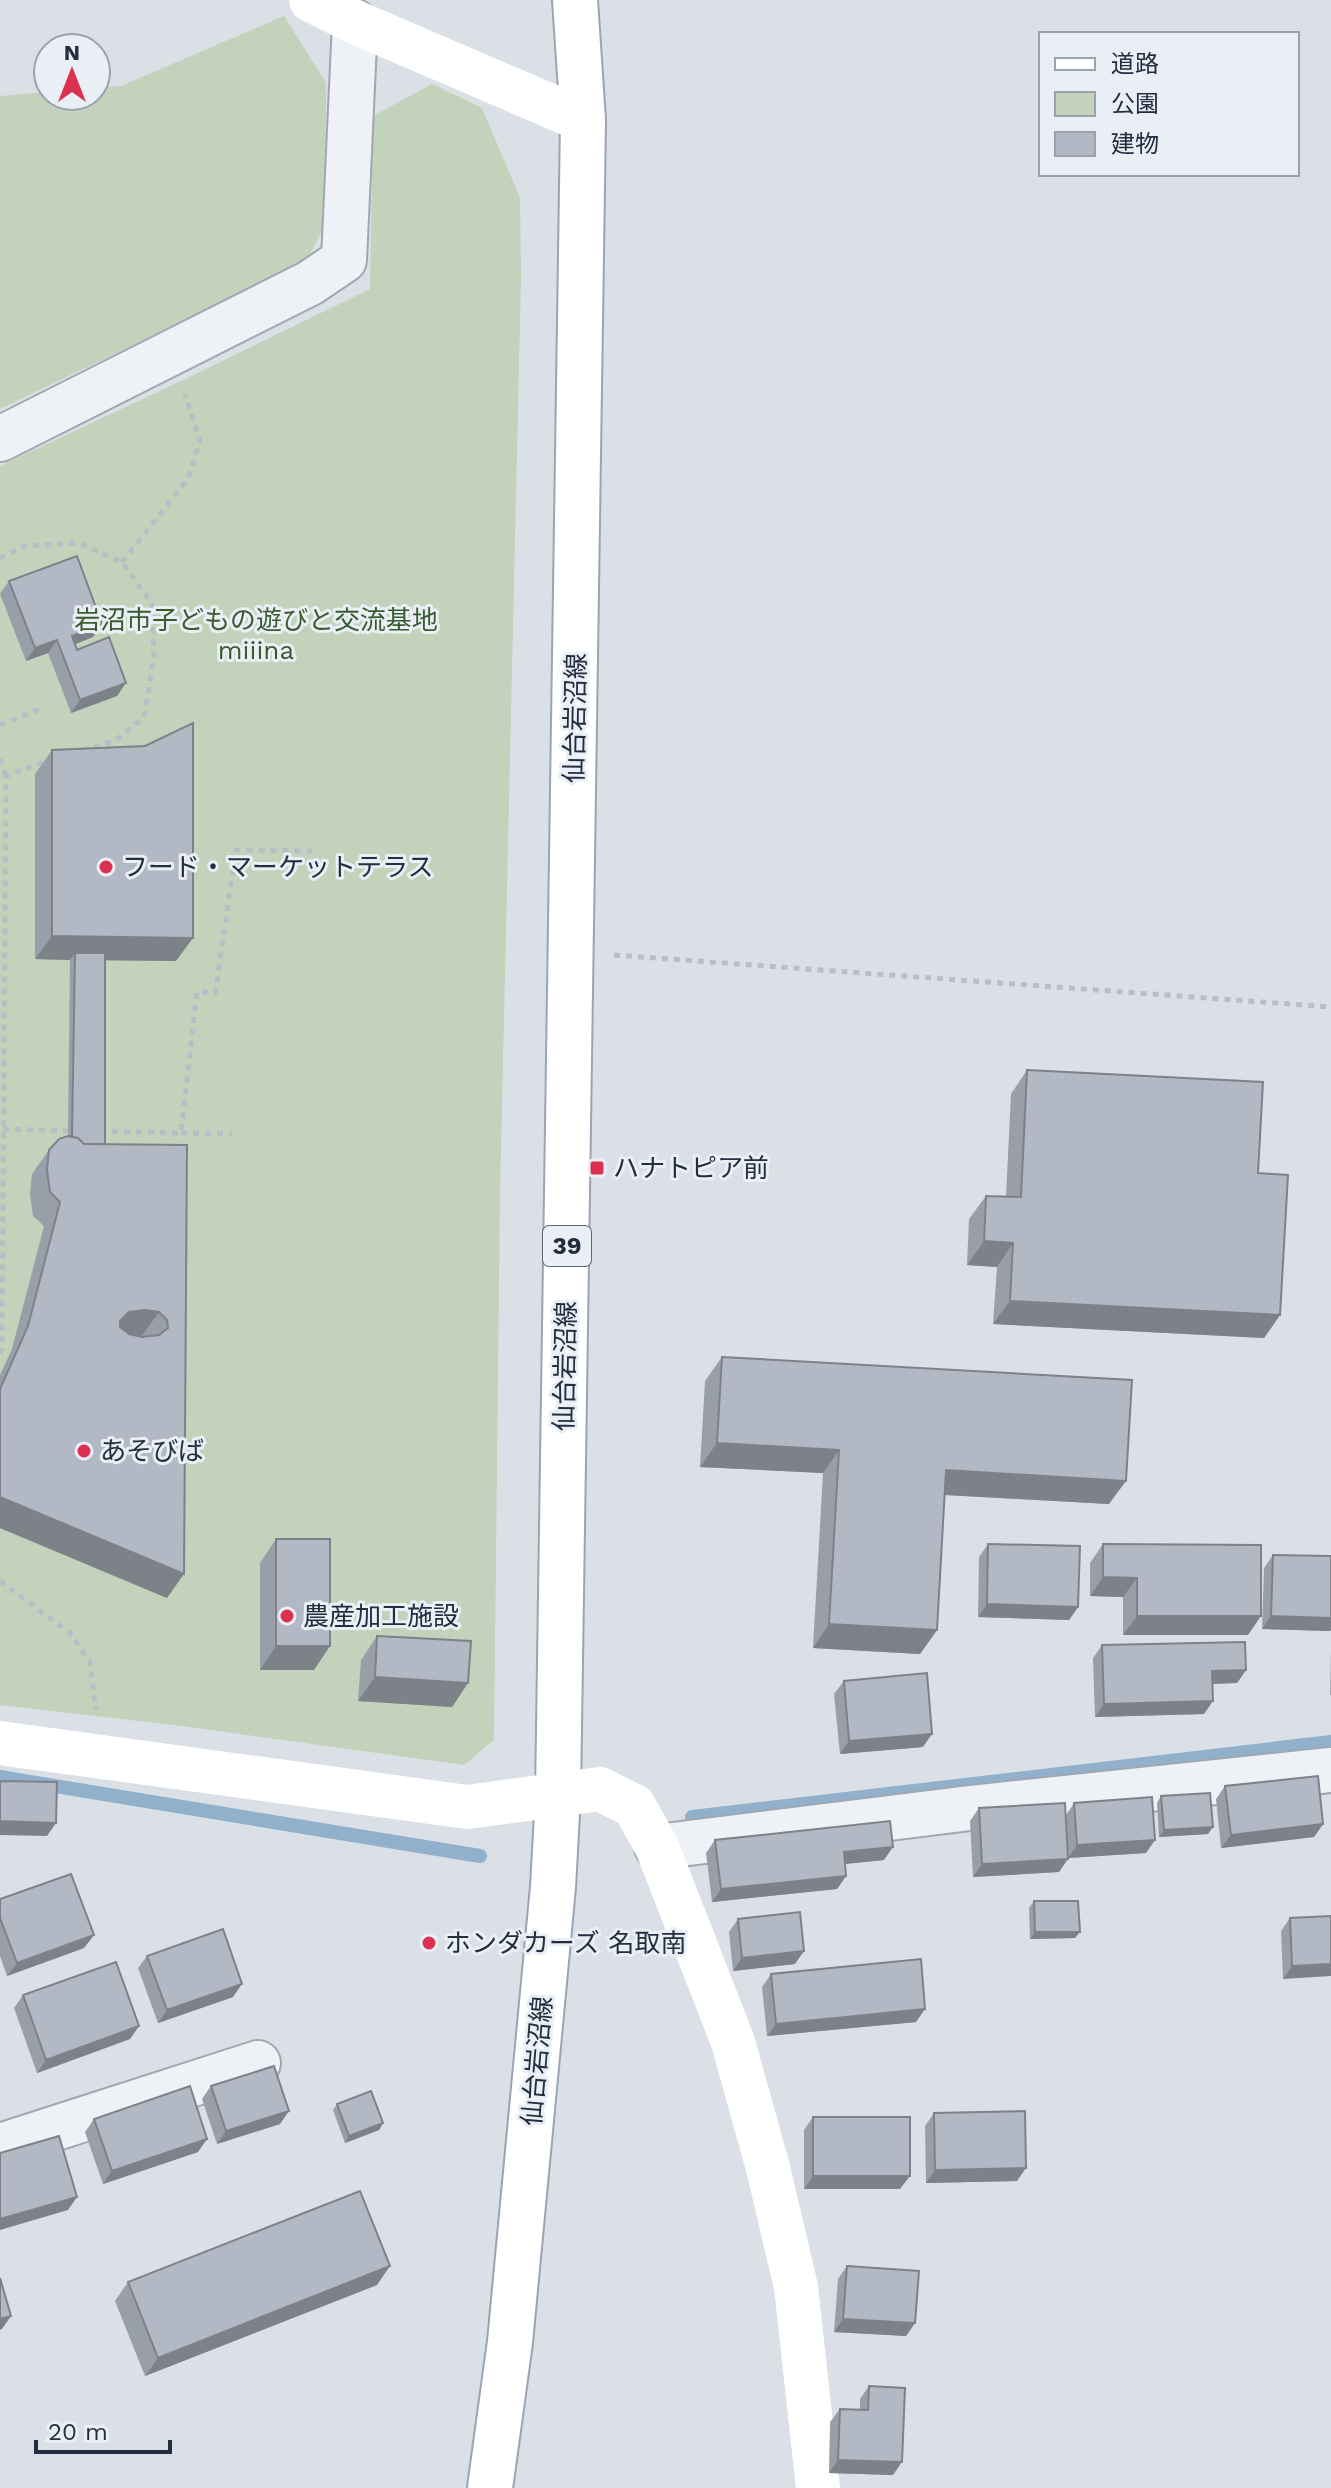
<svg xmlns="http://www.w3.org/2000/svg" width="1331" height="2488" viewBox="0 0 1331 2488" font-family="'Work Sans','Noto Sans JP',sans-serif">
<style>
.green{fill:#c2d2bb}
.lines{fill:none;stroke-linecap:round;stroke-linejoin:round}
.stream{stroke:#91b0cc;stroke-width:14}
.street-casing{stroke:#a0a7b1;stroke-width:48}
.primary-casing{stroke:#99a5b4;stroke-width:48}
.path{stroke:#b9bec6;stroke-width:5;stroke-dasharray:6 6;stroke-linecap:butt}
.street{stroke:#eef1f5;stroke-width:44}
.secondary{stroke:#fff;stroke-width:44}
.primary{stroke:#fff;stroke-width:44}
.wall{fill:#999fa9}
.shaded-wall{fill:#7d8289}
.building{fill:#b2b9c4;stroke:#7d8289;stroke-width:2;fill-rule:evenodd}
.poi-dot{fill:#dc3050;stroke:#eaeff5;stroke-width:3}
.labels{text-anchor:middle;stroke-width:6;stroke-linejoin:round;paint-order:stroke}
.shield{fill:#eaeff5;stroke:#5f6876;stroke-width:2}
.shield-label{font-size:24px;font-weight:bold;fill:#232e3f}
.park-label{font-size:26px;fill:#395c2f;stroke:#eaeff5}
.street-label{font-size:26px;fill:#232e3f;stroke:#eaeff5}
.poi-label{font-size:26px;fill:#232e3f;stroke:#eaeff5;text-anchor:start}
</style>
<rect width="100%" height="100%" fill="#dbe0e7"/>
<path class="green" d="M284,16L326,83L325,225L306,262L0,409V96L48,92V96H96V88L121,86Z
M432,84L482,108L520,198L521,279L500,1193L494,1740L464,1765L182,1726L0,1705V466L181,381L370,289L373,116Z"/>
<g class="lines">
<path class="stream" d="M0,1777L480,1856
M692,1817L1331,1742"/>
<defs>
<path id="street" d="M0,439L310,283L344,260L355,22
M657,1847L970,1808L1331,1770
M0,2146L258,2063"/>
<path id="primary" d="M490,2488L510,2342L553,1887L558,1796L583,120L575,0"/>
</defs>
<use href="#street" class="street-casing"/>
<use href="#primary" class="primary-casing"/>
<path class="path" d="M0,558L24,546L79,543L122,562L152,604L154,657L144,717L115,741L84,750
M122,562L188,479L200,441L185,394
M0,725L45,707
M0,759L6,776
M614,955L1331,1007
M3,1129L74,1131
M100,1131L181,1133L197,992L215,993L236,850L312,851
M181,1133L232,1134
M0,1354L2,1349L6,776L51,759
M0,1581L70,1633L90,1662L96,1710"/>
<use href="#street" class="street"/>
<path class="secondary" d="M311,0L355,22L583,120
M0,1743L467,1807L600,1789L634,1806L657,1847L733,2042L768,2168L796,2287L818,2488"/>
<use href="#primary" class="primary"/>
</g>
<path class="wall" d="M9,581L102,624L93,637L75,644L77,650L117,696L71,713L48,653L26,661L0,594Z
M145,746L176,961L105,960V1144L187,1145L167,1598L0,1528V1375L12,1349L44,1226L33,1216L30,1194L32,1174L49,1150L68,1136L70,960L35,959V774L52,750Z
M1027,1070L1258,1173L1280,1315L1264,1338L993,1324L997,1267L967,1265L969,1219L986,1196H1006L1011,1094Z
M722,1357L1109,1504L944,1495L937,1630L920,1654L813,1648L823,1473L700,1467L705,1381Z
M276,1539L314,1670H260V1563Z
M988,1544L1078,1607L1069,1620L978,1617L979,1557Z
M1103,1544L1248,1635H1123V1597L1090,1596V1563Z
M1273,1555L1331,1556L1330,1631L1262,1629L1264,1568Z
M377,1636L468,1683L452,1707L358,1701L361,1660Z
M1102,1645L1246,1670L1237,1683L1212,1684L1204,1714L1095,1717L1093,1658Z
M1331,1652V1695H1330Z
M844,1681L923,1747L840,1754L834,1694Z
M1225,1786L1323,1824L1314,1837L1221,1848L1216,1799Z
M1161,1796L1208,1834L1159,1837L1157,1803Z
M1074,1803L1146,1853L1068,1858L1059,1872L973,1877L970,1821L979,1808L1066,1815Z
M715,1840L884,1860L845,1864L846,1876L837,1889L712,1902L706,1853Z
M0,1899L94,1935L84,1948L7,1976L0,1956Z
M1034,1901L1075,1938L1030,1939L1029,1908Z
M1331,1916L1283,1979L1281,1931L1290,1918Z
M738,1919L795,1964L733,1971L729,1932Z
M147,1956L233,1997L158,2023L138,1968Z
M771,1974L916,2022L767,2036L762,1987Z
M23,1995L139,2026L130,2039L37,2073L14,2008Z
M211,2086L280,2124L217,2144L202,2099Z
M337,2104L383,2123L379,2130L345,2143L333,2110Z
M934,2113L1017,2181L926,2183L925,2126Z
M813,2117L900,2189H804V2130Z
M94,2119L198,2152L103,2184L85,2132Z
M847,2266L915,2323L906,2336L834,2332L838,2279Z
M128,2282L377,2285L145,2376L115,2301Z
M869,2386L893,2475L829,2473L830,2422L840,2409L860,2410V2399Z"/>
<path class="shaded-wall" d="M102,624L93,637L63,649L72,636Z
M57,640L48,653L26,661L35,648Z
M126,683L117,696L71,713L80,700Z
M52,936L193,938L176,961L74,960L75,953L70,960L35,959Z
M984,1241L1013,1243L997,1267L967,1265Z
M1010,1301L1280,1315L1264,1338L993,1324Z
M145,1310L159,1312L142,1336L128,1334L112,1336L120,1321L129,1312Z
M717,1443L839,1450L823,1473L700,1467Z
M946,1470L1126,1481L1109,1504L929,1494Z
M0,1497L184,1574L167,1598L0,1528Z
M1103,1577L1137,1578L1123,1597L1090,1596Z
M987,1604L1078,1607L1069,1620L978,1617Z
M1137,1616H1261L1248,1635H1123Z
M1271,1616L1331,1618V1630L1330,1631L1262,1629Z
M829,1624L937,1630L920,1654L813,1648Z
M276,1646H330L314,1670H260Z
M1246,1670L1237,1683L1203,1684L1212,1671Z
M375,1677L468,1683L452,1707L358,1701Z
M1213,1701L1204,1714L1095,1717L1104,1704Z
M932,1734L923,1747L840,1754L849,1741Z
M0,1821L56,1823L47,1836L0,1835Z
M1323,1824L1314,1837L1221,1848L1231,1835Z
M1213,1827L1208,1834L1159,1837L1164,1830Z
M1155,1840L1146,1853L1068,1858L1077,1845Z
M893,1847L884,1860L834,1865L844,1852Z
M1068,1859L1059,1872L973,1877L982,1864Z
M846,1876L837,1889L712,1902L721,1889Z
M1035,1932H1080L1075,1938L1030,1939Z
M94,1935L84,1948L7,1976L17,1963Z
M804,1951L795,1964L733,1971L742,1958Z
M1331,1964V1976L1283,1979L1292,1966Z
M242,1984L233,1997L158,2023L167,2010Z
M925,2009L916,2022L767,2036L776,2024Z
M139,2026L130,2039L37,2073L46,2060Z
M289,2111L280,2124L217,2144L226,2131Z
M383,2123L379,2130L345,2143L349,2136Z
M207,2139L198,2152L103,2184L112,2171Z
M1026,2168L1017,2181L926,2183L935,2170Z
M813,2176H910L900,2189H804Z
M77,2197L68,2210L0,2230V2219Z
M390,2266L377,2285L145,2376L158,2358Z
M11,2316L2,2329L0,2330V2319Z
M843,2319L915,2323L906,2336L834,2332Z
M838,2460L902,2462L893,2475L829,2473Z"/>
<path class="building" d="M77,556L102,624L72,636L77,650L109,637L126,683L80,700L57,640L35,648L9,581Z
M193,723V938L52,936V750L145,746Z
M75,953H105V1144H84L78,1138L72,1137Z
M1027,1070L1263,1082L1258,1173L1288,1175L1280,1315L1010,1301L1013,1243L984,1241L986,1196L1021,1197Z
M68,1136L78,1138L84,1144L187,1145L184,1574L0,1497V1389L28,1326L60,1202L50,1192L47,1170L49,1150L59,1139ZM145,1310L159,1312L167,1320L168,1328L159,1335L142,1337L129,1334L120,1327V1321L129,1312Z
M722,1357L1132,1380L1126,1481L946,1470L937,1630L829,1624L839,1450L717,1443Z
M276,1539H330V1646H276Z
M988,1544L1080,1546L1078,1607L987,1604Z
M1103,1544L1261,1545V1616H1137V1578L1103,1577Z
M1273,1555L1331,1556V1618L1271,1616Z
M377,1636L471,1641L468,1683L375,1677Z
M1245,1642L1246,1670L1212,1671L1213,1701L1104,1704L1102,1645Z
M927,1673L932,1734L849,1741L844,1681Z
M1318,1776L1323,1824L1231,1835L1225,1786Z
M0,1781L57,1782L56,1823L0,1821Z
M1210,1793L1213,1827L1164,1830L1161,1796Z
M1152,1797L1155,1840L1077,1845L1074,1803Z
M1065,1803L1068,1859L982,1864L979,1808Z
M890,1821L893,1847L844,1852L846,1876L721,1889L715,1840Z
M71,1874L94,1935L17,1963L0,1918V1899Z
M1034,1901H1078L1080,1932H1035Z
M800,1912L804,1951L742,1958L738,1919Z
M1331,1916V1964L1292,1966L1290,1918Z
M223,1929L242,1984L167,2010L147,1956Z
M921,1959L925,2009L776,2024L771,1974Z
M116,1962L139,2026L46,2060L23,1995Z
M274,2066L289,2111L226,2131L211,2086Z
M190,2086L207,2139L112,2171L94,2119Z
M371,2091L383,2123L349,2136L337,2104Z
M1025,2111L1026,2168L935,2170L934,2113Z
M813,2117H910V2176H813Z
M59,2136L77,2197L0,2219V2153Z
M360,2191L390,2266L158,2358L128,2282Z
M847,2266L919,2271L915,2323L843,2319Z
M0,2278L11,2316L0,2319Z
M869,2386L905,2388L902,2462L838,2460L840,2409L868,2410Z"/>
<g class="poi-dot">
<circle cx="106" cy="867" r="8"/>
<rect x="589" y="1160" width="16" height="16" rx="4"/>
<circle cx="84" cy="1451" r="8"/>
<circle cx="287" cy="1616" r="8"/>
<circle cx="429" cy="1943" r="8"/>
</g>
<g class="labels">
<rect class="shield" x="543" y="1226" width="48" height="40" rx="6"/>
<g class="shield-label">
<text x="567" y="1254">39</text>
</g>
<g class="park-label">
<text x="256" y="629">岩沼市子どもの遊びと交流基地<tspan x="256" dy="30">miiina</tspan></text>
</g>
<g class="street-label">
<text transform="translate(575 718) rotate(-89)" y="9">仙台岩沼線</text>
<text transform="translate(565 1366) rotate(-89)" y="9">仙台岩沼線</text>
<text transform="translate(537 2061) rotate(-85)" y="9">仙台岩沼線</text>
</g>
<g class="poi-label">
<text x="122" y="876">フード・マーケットテラス</text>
<text x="613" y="1177">ハナトピア前</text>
<text x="100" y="1460">あそびば</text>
<text x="303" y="1625">農産加工施設</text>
<text x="445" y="1952">ホンダカーズ 名取南</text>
</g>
</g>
<rect x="1039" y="32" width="260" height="144" fill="#eaeff5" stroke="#9aa2ac" stroke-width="2"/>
<rect x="1055" y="58" width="40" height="12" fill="#ffffff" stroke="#9aa2ac" stroke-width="2"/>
<text x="1111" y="72" font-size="24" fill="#232e3f">道路</text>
<rect x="1055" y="92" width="40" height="24" fill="#c2d2bb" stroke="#9aa2ac" stroke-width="2"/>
<text x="1111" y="112" font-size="24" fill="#232e3f">公園</text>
<rect x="1055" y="132" width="40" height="24" fill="#b2b9c4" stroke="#9aa2ac" stroke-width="2"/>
<text x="1111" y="152" font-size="24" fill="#232e3f">建物</text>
<g transform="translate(72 72)"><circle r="38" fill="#eaeff5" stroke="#9aa2ac" stroke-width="2"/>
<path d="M0-6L14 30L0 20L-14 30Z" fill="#dc3050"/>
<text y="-12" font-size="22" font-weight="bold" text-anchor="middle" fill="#232e3f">N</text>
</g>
<path d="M36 2440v12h134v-12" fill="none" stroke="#232e3f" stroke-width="4"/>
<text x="48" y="2440" font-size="24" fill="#232e3f" stroke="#eaeff5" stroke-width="6" paint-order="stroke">20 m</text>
</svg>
